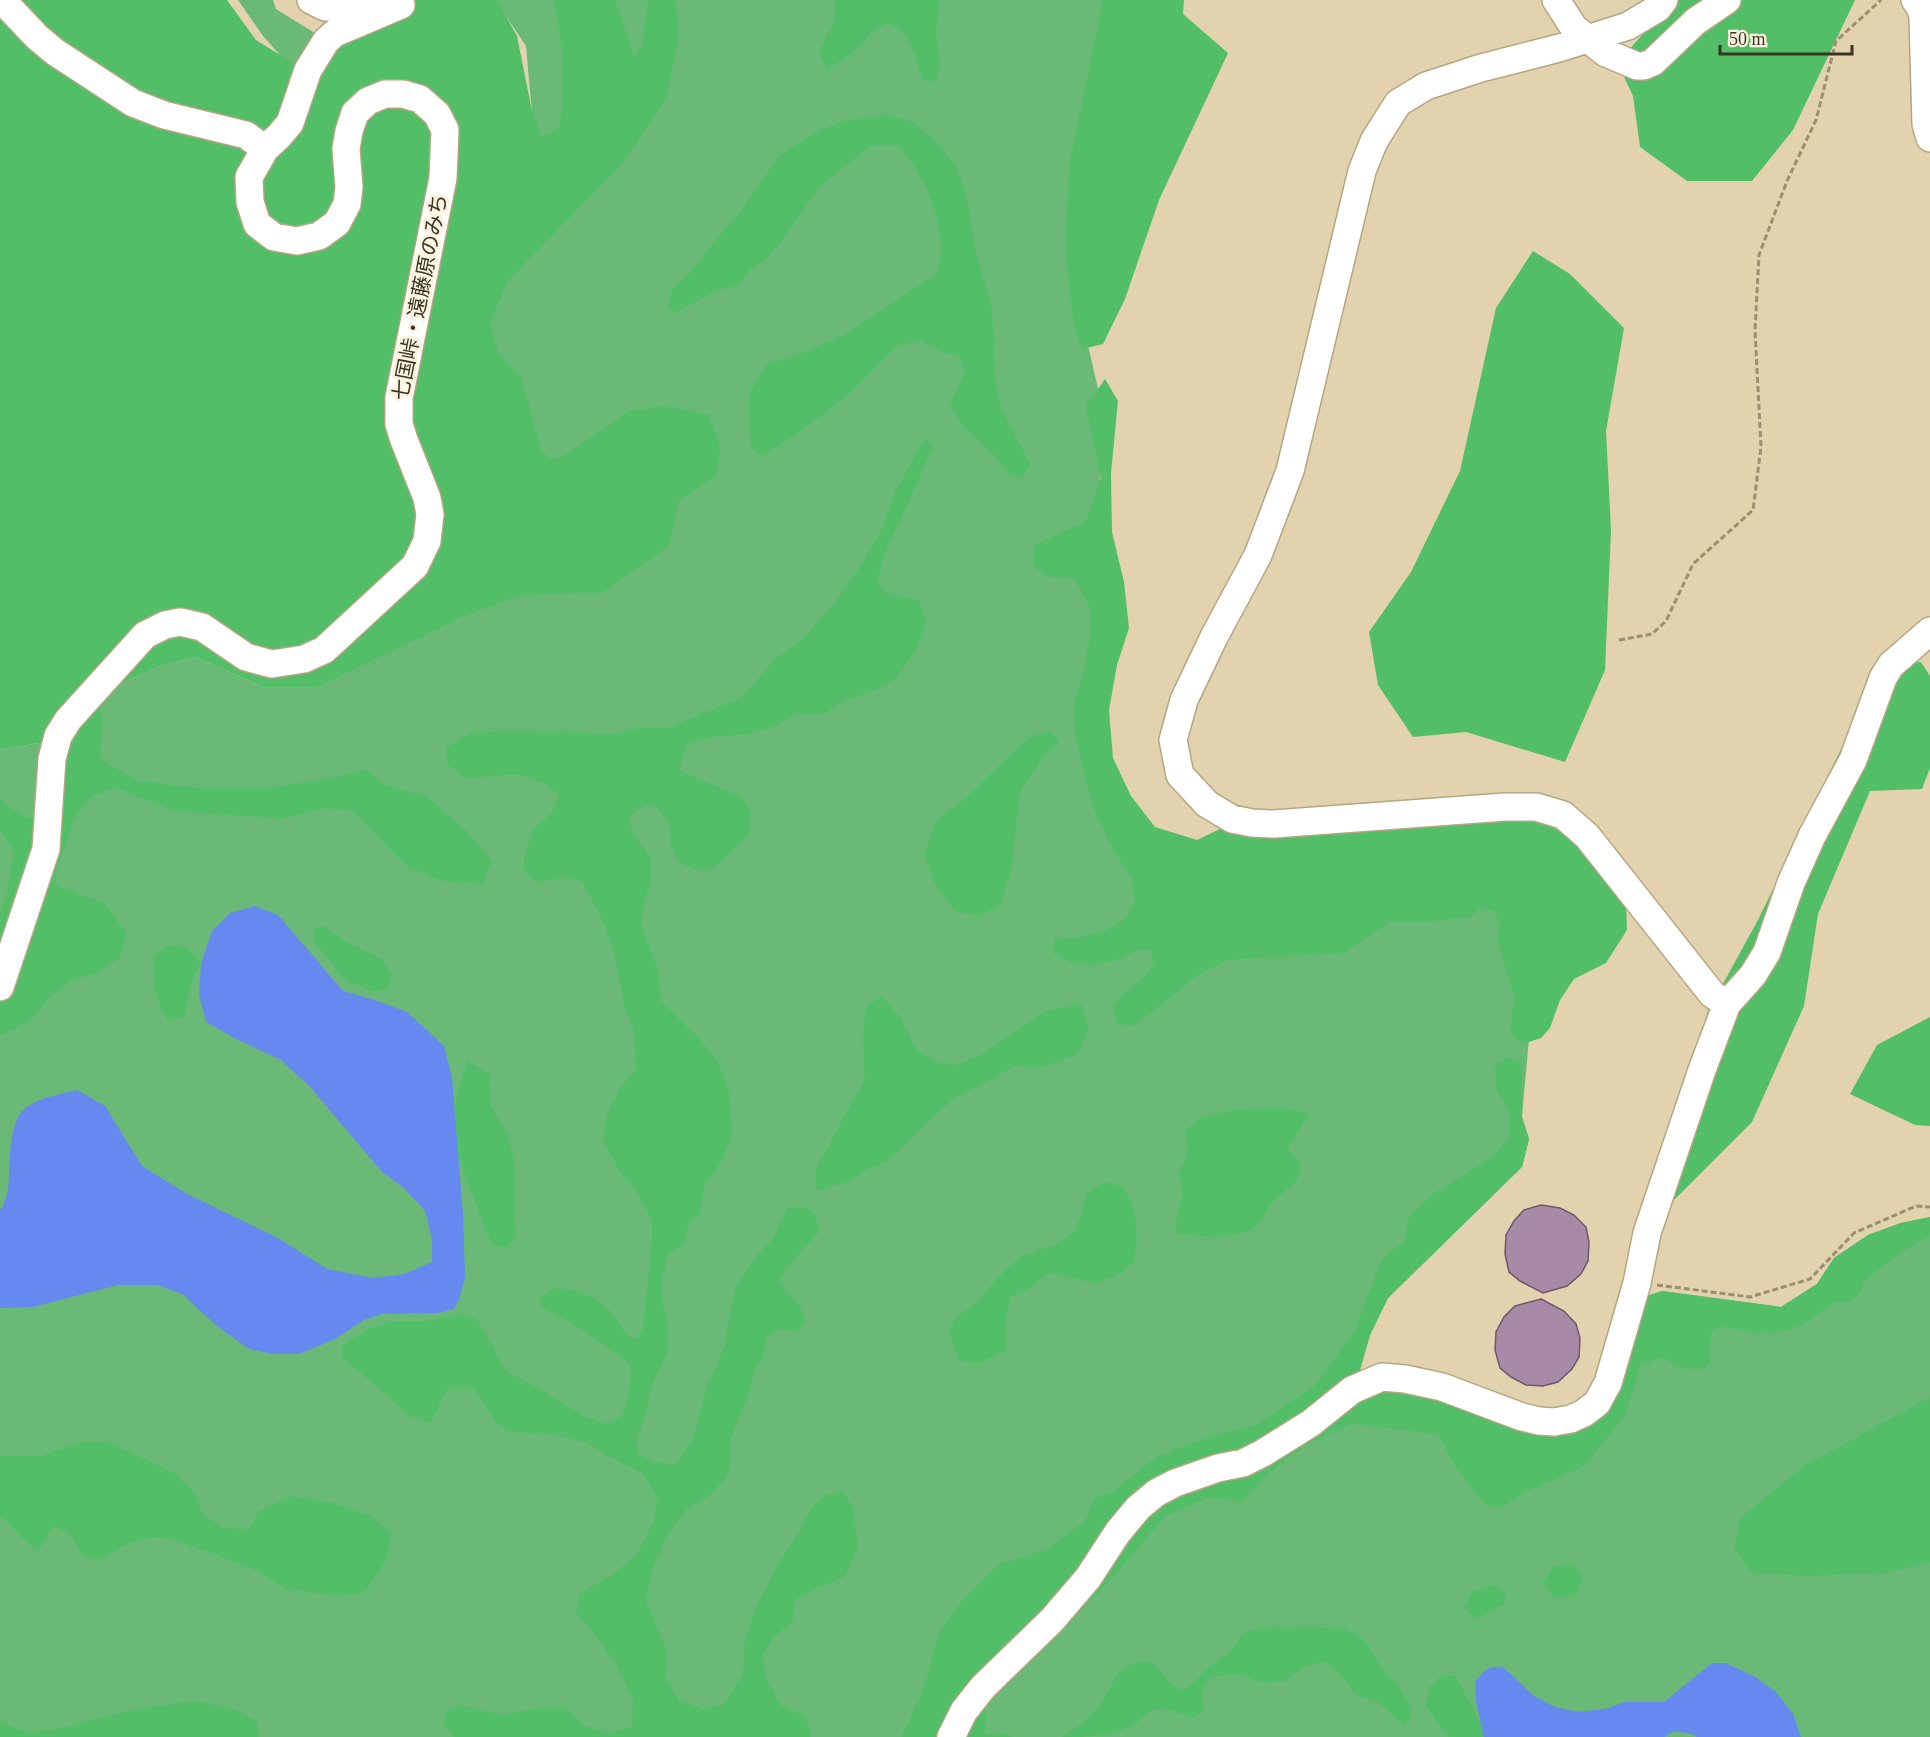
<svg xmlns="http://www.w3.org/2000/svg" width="1930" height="1737" viewBox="0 0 1930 1737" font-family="'Times New Roman','Noto Sans JP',serif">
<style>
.green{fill:#6bb977}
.forest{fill:#52bf68}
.water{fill:#6689f0}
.building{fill:#a78aa6;stroke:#715670;stroke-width:1.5}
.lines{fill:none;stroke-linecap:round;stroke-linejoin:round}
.minor-casing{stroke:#b5a581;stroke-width:30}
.path{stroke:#9a8e73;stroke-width:3;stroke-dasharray:6 3;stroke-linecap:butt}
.minor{stroke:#fff;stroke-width:27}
.labels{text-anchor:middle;stroke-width:6;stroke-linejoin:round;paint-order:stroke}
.street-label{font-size:21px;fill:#3a3425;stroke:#fcf4e1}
</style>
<rect width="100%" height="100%" fill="#e2d2ad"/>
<path class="green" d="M238,0H273L276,9L318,35L296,73L263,36Z
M495,0H1111L1065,245L1099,393L1102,563L1092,710L1147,846L1529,831L1533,994L1522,1117L1529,1139L1522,1167L1388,1298L1370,1335L1359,1374L1574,1432L1662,1291L1781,1307L1817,1284L1834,1258L1868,1235L1901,1223L1930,1217V1737H0V750L61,739L99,707L126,681L163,665L196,657L263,687L396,648L463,617L482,352L532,114L526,46Z"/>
<path class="forest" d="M0,0H227L256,40L301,68L353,33L416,0H497L517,36L533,116L542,137L559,128C566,87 563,41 554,0H615L634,54L642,46L648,0H675L679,35L666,99L622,164L507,282L490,323L498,353L521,376L541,450L551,459L565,455L629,411L666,406L709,415L720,446L717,475L679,501L669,546L602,593L520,595L463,617L317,687H263L196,657L163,665L126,681L99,707L103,722L100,759L138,781L198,788H266L333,778L364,769L385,785L428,797L468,832L492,861L483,884L445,882L408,867L353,811L324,808L281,819L175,811L117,788L91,796L74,819L56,874V883L60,887L106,904L126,933L120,958L96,973L70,981L49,998L31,1020L0,1036V912L7,893L14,852L0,829V798L9,807L28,818L39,815L52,755L76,743L61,739L0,750Z
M835,0H939L936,31L940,68L934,82L923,80L915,55L903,31L887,23L873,31L852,53L827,70L819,53L835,19Z
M1103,0H1184L1183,14L1228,53L1159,200L1125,299L1103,344L1083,349L1074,327L1065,245L1070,162Z
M1673,0H1855L1793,130L1752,181H1687L1640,147L1633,96L1618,64L1619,61Z
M887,115L913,122L936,142L956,167L967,199L976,254L991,302L994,338L993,368L1001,408L1030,464L1023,477L1010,476L997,458L963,426L950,405L965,371L959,356L943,352L920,341L897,346L838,403L804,429L762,456L752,448L749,427L750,393L765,365L798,355L842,336L938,273C939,264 942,254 941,245C939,210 922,169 896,145H871L819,188L781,242L764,261L749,270L741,284L716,291L675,313L668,306L672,290L693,270L713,243L739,213L780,155L814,133L842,121Z
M1533,251L1570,274L1624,328L1606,431L1611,530L1605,670L1565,762L1466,732L1413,737L1378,685L1369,632L1411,572L1460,471L1496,308Z
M1105,379L1118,401L1111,473L1112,532L1124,582L1129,628L1117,665L1109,710L1113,758L1131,796L1155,827L1197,840L1224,827L1476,811L1541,821L1591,849L1626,901L1627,930L1606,963L1574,979L1560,1000L1550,1028L1541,1038L1523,1044L1510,1034L1514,996L1497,940L1500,923L1493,910L1481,908L1470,917L1435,921H1392L1343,953L1228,960L1196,976L1150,1014L1131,1026L1117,1024L1114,1006C1126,989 1140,983 1153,966L1151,949H1140L1123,958L1093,965L1071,963L1053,953L1055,939L1075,938L1104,931L1125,919L1135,902L1132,879L1113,849L1093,807L1083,769L1074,726L1075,700L1084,672L1089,642L1091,610L1074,578H1052L1033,567L1034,545L1086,521L1101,478L1086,406Z
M925,438L933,447L882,560L877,583L890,595L919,600L926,623L917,648L896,679L876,690L842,702L825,714H798L773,727L742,735L714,736L686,745L679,770L742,797L751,813L750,833L714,868L696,870L679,863L671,843L670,823L655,806L646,805L629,816L633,834L651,857V880L644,903L641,924L658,971L661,1001L699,1038L718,1062L729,1091L732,1135L722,1161L705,1184L700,1213L688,1225L684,1245L668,1254L662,1279L663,1306L668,1324L667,1353L652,1385L645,1416L636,1440L639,1455L654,1462L676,1465L693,1438L707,1387L725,1345L729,1317L737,1285L755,1257L774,1237L787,1208L806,1207L815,1214L819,1232L788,1266L779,1282L789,1295L800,1305L806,1322L799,1331L778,1330L767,1336L763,1355L754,1373L749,1394L730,1440V1459L727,1477L709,1496L688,1508L667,1535L652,1570L646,1601L665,1646V1677L679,1700L703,1709L724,1704L743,1674L745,1642L755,1609L780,1561L795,1539L808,1513L825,1495L841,1491L846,1496L853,1508L858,1547L845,1577L819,1587L794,1600L793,1622L775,1636L763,1654L766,1679L781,1706L805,1716L811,1735L810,1737H454L443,1726L447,1710L463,1706L504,1715L538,1708H564L584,1725L608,1733L632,1727L633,1700L617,1665L592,1631L576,1613L579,1594L612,1575L637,1554L654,1521L657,1497L642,1473L608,1456L587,1443L553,1434L514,1432L496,1423L475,1389H447L430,1423L410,1416L342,1357L344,1344L368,1329L395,1321H427L462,1314L477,1319L506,1371L540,1389L582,1415L606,1424L621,1417L630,1391L631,1365L586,1332L542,1307L540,1297L554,1288C576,1290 600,1296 614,1315C623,1327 620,1333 636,1339L643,1328L652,1241V1220L636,1191L619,1170L603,1141L607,1116L620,1088L636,1069L634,1031L625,1008L613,948L605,926L582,881L564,877L538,883L524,871V857L533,830L553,811L559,795C528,767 507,775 468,779L448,765L446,748L472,732L557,731L615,734L639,728H669L742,697L777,657L802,640L835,602L864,561L882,529L895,493L913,459Z
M1899,662H1921L1930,676V768L1922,789L1870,791L1818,914L1804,1006L1752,1122L1658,1216L1664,1150L1708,1011L1758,920L1874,681Z
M1051,732L1059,742L1039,762L1020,793L1011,871L1001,904L980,916L955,911L935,884L924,854L937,820L966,798L1013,752L1035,734Z
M323,926L347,942L382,959L392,976L387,990L372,991L345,980L314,941V929Z
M169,945L186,947L201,963L191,984L184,1018L167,1020C155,994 151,983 154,955Z
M882,996L899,1016L916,1050L938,1063L958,1065L983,1053L1044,1012L1081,1003L1089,1027L1078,1054L1040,1068L1015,1066L985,1083L960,1094L936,1114L888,1161L866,1170L847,1182L817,1190L815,1171L865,1078L863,1041L866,1007Z
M1930,1017V1126L1915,1125L1850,1094L1877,1045Z
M1509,1058L1522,1063V1117L1529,1139L1522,1167L1388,1298L1370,1335L1359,1373L1574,1432L1643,1297L1662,1291L1781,1307L1817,1284L1834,1258L1868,1235L1901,1223L1930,1217V1236L1900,1253L1865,1280L1859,1294L1850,1303L1835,1302L1804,1324L1785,1332L1757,1333L1724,1326L1711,1332L1710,1364L1701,1370L1676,1367L1664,1357L1641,1365L1625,1416L1583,1467L1525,1492L1502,1508L1484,1504L1455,1466L1438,1434L1351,1424L1305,1445L1271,1471L1243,1501L1207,1498L1166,1516L1097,1595L996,1687L986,1706L985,1734L1001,1733L1013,1737H901L922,1694L939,1632L961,1602L998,1565L1047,1549L1085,1521L1095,1498L1112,1492L1158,1456L1205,1438L1256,1425L1315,1385L1354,1332L1382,1259L1404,1241L1409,1217L1434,1193L1490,1159L1510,1137V1113L1496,1089L1495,1064Z
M467,1061L489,1073L491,1106L507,1133L513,1155V1204L516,1236L507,1247L492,1245L458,1156L454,1107Z
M1280,1108L1309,1113L1287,1150L1300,1161C1302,1186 1288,1186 1274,1201C1267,1208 1264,1218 1258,1224C1239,1242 1198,1236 1175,1234L1177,1215L1183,1194L1179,1172L1188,1154L1186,1130L1201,1117L1239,1109Z
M1104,1182L1123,1187C1139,1214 1138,1231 1134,1262L1116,1276L1095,1284L1071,1277L1048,1273L1027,1290L1010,1297L1006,1319L1007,1350L977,1364L959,1360L949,1333L955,1318L978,1302L996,1279L1021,1256L1052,1246L1073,1234L1081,1215L1086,1194Z
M1930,1397V1562L1884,1573L1807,1576L1751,1573L1734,1547L1741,1517L1804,1466Z
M107,1441L174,1473L194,1492L202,1513L223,1528L248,1529L259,1511L291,1496L332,1503L370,1515L391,1533L386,1561L364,1593L335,1596L287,1589L255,1570L219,1556L177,1541L154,1537L129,1543L99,1560L81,1554L70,1533L53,1526L38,1552L22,1538L4,1518L0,1517V1456H41L79,1442Z
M1573,1564L1583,1578L1576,1596L1554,1597L1543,1582L1554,1566Z
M1492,1584L1506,1593L1504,1605L1475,1619L1464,1608L1472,1592Z
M1284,1627L1340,1628L1356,1634L1368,1645L1382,1669L1399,1686L1409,1705V1720L1403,1725L1379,1703L1354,1694L1340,1673L1324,1661L1302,1668L1285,1681L1263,1683L1241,1674L1209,1677L1201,1693L1205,1709L1196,1717C1179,1717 1172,1706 1155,1709C1148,1711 1142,1719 1136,1723C1115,1737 1086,1737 1062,1737L1084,1722L1100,1705L1118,1673L1135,1662H1151L1161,1671L1169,1683L1182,1690L1192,1684L1209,1667L1230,1653L1241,1634L1256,1628Z
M1442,1675L1456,1676L1480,1722L1484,1737H1449L1426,1707L1429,1687Z
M194,1701L234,1709L257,1721V1737H0V1722L29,1733L62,1728L127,1711Z"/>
<path class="water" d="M255,906L278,915L343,991L372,999L407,1012L444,1046L452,1078L463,1214L465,1278L459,1299L454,1309L438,1313L382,1314L364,1320L335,1339L299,1354H273L249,1349L218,1327L182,1294L157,1285H118L33,1307L0,1308V1209L2,1208C4,1202 7,1196 8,1190C11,1168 6,1120 28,1106C43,1097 60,1094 77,1090L105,1106L142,1166L187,1194L278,1238L327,1269L373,1278L404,1274L432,1262V1240L425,1211L404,1188L382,1172L310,1087L281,1060L236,1039L206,1022L199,995L201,963L212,931L230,913Z
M1712,1663H1726L1755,1677L1776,1692L1793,1714L1801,1737H1697L1692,1734L1674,1731L1664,1737H1484L1483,1734L1476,1701L1475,1682C1484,1670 1488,1666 1503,1667L1534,1696L1555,1707L1579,1712L1605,1709L1625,1702H1664Z"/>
<path class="building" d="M1541,1205L1560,1208L1574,1215L1586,1227L1589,1242L1588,1261L1581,1274L1567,1286L1543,1293L1520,1281L1509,1272L1505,1254L1506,1235L1514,1221L1524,1210Z
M1541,1299L1564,1311L1576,1324L1580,1338L1579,1357L1572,1369L1558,1382L1543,1386L1526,1385L1511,1377L1500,1368L1495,1350L1496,1332L1504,1317L1515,1306Z"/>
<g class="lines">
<defs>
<path id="minor" d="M2,0L37,37L55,52L133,103L164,115L246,135L265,149
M311,0L325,7L383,6
M1556,0L1574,28L1606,53L1637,66H1644L1653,62L1696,21L1727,0
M1664,0L1658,8L1628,26L1559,48L1481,68L1426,86L1398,103L1374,141L1362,171L1290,471L1258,555L1214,637L1184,700L1173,740L1180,775L1207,804L1232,819L1252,823L1274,824L1505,807H1536L1563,815L1587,836L1712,994L1727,1004
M1915,0L1921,9L1923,17L1926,124L1930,138
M0,987L46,849L52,759L58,736L68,720L145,635L165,625L180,622L202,627L246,657L272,664L304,659L324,650L415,566L427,541L430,514L427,498L404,440L399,424V398L443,178L445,130L437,114L420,99L403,94H385L368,101L355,113L349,131L346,149L349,187L347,204L337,223L319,236L297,241L274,237L257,224L250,202L249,177L265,149L279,136L290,123L308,70L326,41L335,33L401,5
M951,1737L964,1711L983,1687L1052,1620L1088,1578L1118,1532L1138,1508L1156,1493L1175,1483L1218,1468L1243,1463L1263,1453L1311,1423L1352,1390L1382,1377L1405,1379L1442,1387L1522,1417L1539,1421L1554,1422L1571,1419L1584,1413L1597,1403L1608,1383L1637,1283L1647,1233L1702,1070L1727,1004L1753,975L1767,952L1791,883L1812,836L1853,760L1883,678L1891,665L1930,631"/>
</defs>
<use href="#minor" class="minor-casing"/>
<path class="path" d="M1619,640L1652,634L1666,621L1693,564L1753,510L1761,447L1755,330L1759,255L1787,181L1816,120L1836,41L1881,0
M1657,1285L1750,1297L1810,1279L1854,1233L1916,1206L1930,1207"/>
<use href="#minor" class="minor"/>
</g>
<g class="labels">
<g class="street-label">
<text transform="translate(420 297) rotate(-79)" y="7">七国峠・遠藤原のみち</text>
</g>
</g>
<path d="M1720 45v9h132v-9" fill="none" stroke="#3a3425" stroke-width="3"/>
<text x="1729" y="45" font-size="18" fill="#3a3425" stroke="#fcf4e1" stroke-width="4.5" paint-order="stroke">50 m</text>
</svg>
